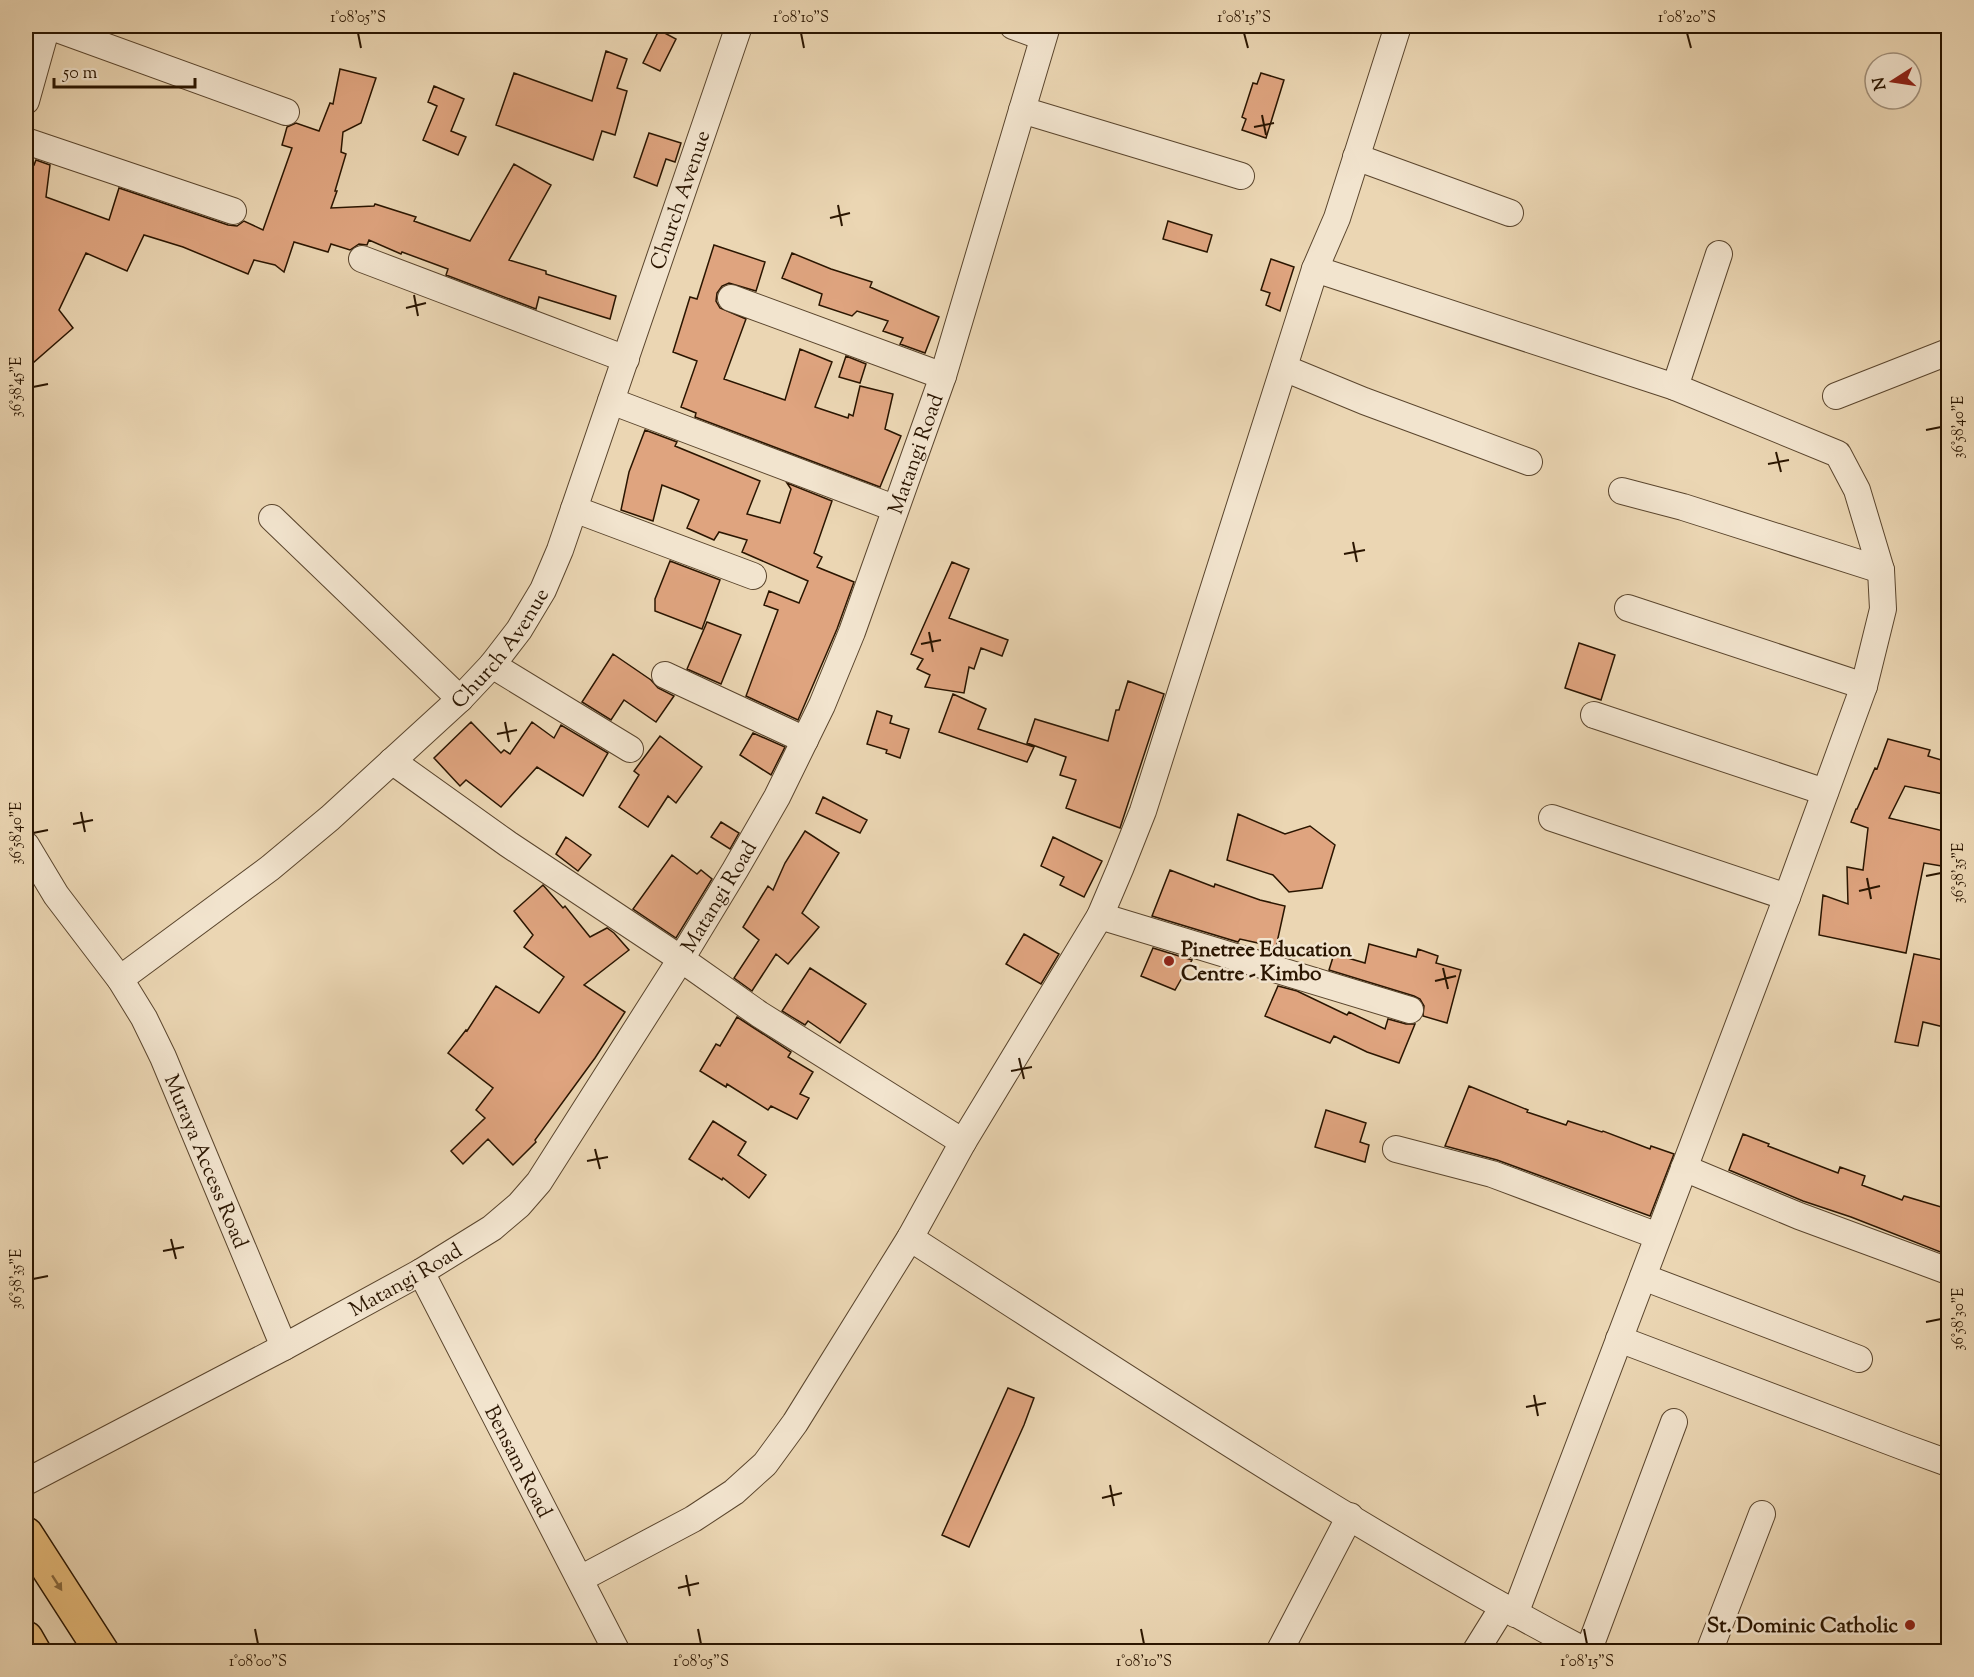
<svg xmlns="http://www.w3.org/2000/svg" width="1974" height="1677" viewBox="0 0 1974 1677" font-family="'Sorts Mill Goudy',serif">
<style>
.building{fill:#dfa47f;stroke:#2a1500;stroke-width:1.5}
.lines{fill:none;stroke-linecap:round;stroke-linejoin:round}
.minor-casing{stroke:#5a452d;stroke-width:28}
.major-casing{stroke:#2a1500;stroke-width:36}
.highway-casing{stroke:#2a1500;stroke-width:36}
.minor{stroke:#f2e4ce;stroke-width:26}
.major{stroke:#e6bb7a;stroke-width:33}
.highway{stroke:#e6bb7a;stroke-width:33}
.oneway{fill:#88683d}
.ticks{fill:none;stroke:#2a1500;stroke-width:2}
.poi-dot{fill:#8f2418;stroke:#f2e4ce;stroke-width:2}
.labels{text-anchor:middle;stroke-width:5;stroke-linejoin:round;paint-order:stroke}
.street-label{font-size:21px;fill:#2a1500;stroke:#f2e4ce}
.poi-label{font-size:21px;font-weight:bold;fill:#2a1500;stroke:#f2e4ce;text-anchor:start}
.neatline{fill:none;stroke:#2a1500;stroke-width:2}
.ticks-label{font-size:15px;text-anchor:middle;fill:#2a1500}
</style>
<rect width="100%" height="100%" fill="#ebd6b3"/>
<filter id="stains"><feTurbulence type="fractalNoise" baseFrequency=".00333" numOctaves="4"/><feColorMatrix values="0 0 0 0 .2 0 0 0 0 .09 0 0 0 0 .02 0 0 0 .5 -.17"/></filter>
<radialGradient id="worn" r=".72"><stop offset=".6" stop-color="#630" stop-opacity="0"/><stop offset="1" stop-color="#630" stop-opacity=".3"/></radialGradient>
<path class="building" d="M659,30L676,39L660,71L643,63Z
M606,51L627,59L617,88L627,91L615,135L602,131L593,160L496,125L514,73L592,101Z
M340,69L376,78L361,123L343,132L341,152L346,154L335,191H337L331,208L374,206L375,204L416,217L414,221L470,241L514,164L551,185L509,260L546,271V274L616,296L610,319L539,297L536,309L446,275L448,269L402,252L401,254L369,240L367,245L359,244L350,250L331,244L328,252L294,242L284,272L275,265L254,260L248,274L183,247L144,235L127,271L86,253L59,310L73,328L26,369V175L29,163L34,165L36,160L50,165L46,197L109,220L119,188L228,225L237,226L244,221L263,230L292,148L282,145L287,127L296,123L319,131L330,103L333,104Z
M1261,73L1284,80L1266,138L1242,130L1246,119L1242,117L1253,83L1257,84Z
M434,86L464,99L451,131L466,137L458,155L423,140L437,106L428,102Z
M649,133L681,143L675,162L666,159L657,186L634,177Z
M1168,221L1212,235L1207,252L1163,239Z
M714,245L765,262L756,291L729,283L722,286L717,293L716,301L720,308L746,319L724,379L785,400L800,349L832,362L815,407L848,418L849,414L853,416L860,386L893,394L885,429L901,436L880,487L695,417L696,413L681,407L697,361L673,352L690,297L697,299Z
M792,253L831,269L872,282L870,287L939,317L925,353L900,344L903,338L883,331L888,321L857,311L852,316L819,305L822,294L782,278Z
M1271,259L1294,267L1280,311L1266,305L1270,293L1261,290Z
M846,356L866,364L860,383L839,377Z
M645,430L677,442L675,446L760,481L747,514L780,523L791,489L787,483L832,501L814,553L822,557L817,567L854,582L837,629L798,720L746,696L778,610L764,605L769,591L799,603L808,581L742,552L747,540L719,532L714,540L687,528L699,500L683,493L662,485L653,521L621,510L629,472Z
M670,561L720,580L702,629L655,611V599Z
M952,562L969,569L949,618L1008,640L1002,656L981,648L974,669L969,667L964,693L925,687L930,675L917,669L923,659L911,654Z
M707,622L741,635L721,684L687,669Z
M1579,643L1615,655L1601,700L1565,688Z
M613,654L651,680L658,688L674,696L656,722L624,700L611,720L582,702Z
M1128,681L1164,694L1120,828L1066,808L1076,780L1060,775L1066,757L1027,743L1035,719L1108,741L1116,710H1119Z
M953,694L986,709L978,729L1034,747L1027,762L939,732Z
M877,711L892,716L890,723L909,729L900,758L886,753L887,750L867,744Z
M471,722L501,753L504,750L510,754L532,722L554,738L561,725L608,753L583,796L537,767L501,807L466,780L460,786L434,758Z
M753,733L785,747L771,775L740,755Z
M660,736L702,767L676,803L668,796L648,827L619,807L639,775L634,771Z
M1888,739L1930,750L1928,756L1948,762V795L1905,786L1889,818L1948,832V867L1924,863L1906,953L1819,935L1823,895L1848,904L1847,867L1863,870L1868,828L1851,822L1856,809H1857L1875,768L1877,769Z
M823,797L867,820L860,833L816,813Z
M1238,814L1285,834L1310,826L1335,845L1322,888L1289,892L1273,875L1227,860Z
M721,822L739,833L730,849L711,837Z
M805,831L839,853L802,913L819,927L788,964L776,954L752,991L734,978L759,940L743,927L768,886L773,890L785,863Z
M566,837L591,855L578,871L556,854Z
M1053,837L1102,861L1084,897L1060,885L1064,877L1041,866Z
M672,855L697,874L701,870L712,879L676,938L633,909Z
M1170,870L1214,887L1215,884L1260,900L1285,906L1276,947L1240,939L1238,942L1152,916Z
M543,885L563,908L565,906L590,937L607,928L614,933L629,950L584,985L625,1012L595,1058L535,1140L536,1142L513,1165L488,1139L463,1164L451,1151L485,1118L476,1110L493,1088L448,1053L466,1030L467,1031L496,986L539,1013L564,977L524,947L533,935L514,911Z
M1024,934L1059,954L1041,984L1006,964Z
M1369,944L1416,957L1418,949L1438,956L1436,963L1461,970L1447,1023L1423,1016L1424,1006L1420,999L1414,996L1329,970L1334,954L1365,963Z
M1153,948L1192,960L1175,990L1141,976Z
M1914,954L1948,961V1028L1923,1022L1918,1046L1895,1042Z
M810,968L866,1004L840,1043L808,1021L805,1025L782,1011Z
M1278,986L1297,991L1347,1015L1349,1012L1385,1029L1388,1019L1406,1024H1415L1399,1063L1367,1052L1334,1036L1330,1043L1265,1016Z
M737,1017L791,1052L788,1057L813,1072L800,1094L809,1098L797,1119L771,1106L768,1110L727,1084L726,1087L700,1071L716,1044L720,1046Z
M1469,1086L1528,1110L1527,1112L1566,1125L1568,1121L1602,1132L1603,1131L1650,1149L1651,1146L1674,1154L1650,1216L1497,1160L1445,1146Z
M1326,1110L1366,1123L1360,1142L1369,1145L1365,1162L1315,1147Z
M713,1121L746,1142L738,1155L766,1175L749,1198L723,1178L722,1180L689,1159Z
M1743,1134L1769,1144L1768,1146L1838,1173L1840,1167L1865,1176L1862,1185L1902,1200L1904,1196L1948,1209V1255L1851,1217L1803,1201L1729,1170Z
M1008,1388L1034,1398L1024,1425L969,1547L942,1535Z"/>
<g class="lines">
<defs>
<g id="minor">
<path d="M49,26L286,112"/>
<path d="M1013,26L1043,37"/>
<path d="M26,101L47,26"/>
<path d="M1022,110L1241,176"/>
<path d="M26,141L233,211"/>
<path d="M1356,157L1510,213"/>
<path d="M362,259L626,359"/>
<path d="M1315,269L1675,387L1838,454L1857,490L1881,570L1883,609L1864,686L1787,897L1515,1614"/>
<path d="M731,298L943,376"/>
<path d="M1284,368L1364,401L1529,462"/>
<path d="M1675,387L1719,254"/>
<path d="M1836,396L1948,352"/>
<path d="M611,401L894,508"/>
<path d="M1622,491L1683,507L1881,570"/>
<path d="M574,509L753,576"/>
<path d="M272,518L460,699"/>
<path d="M1628,608L1864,686"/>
<path d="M492,665L630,749"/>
<path d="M665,675L805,740"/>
<path d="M1594,715L1825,792"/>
<path d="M392,761L508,844L681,959L759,1014L963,1142"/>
<path d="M1552,818L1787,897"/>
<path id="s1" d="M26,845L56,895L120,979L144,1018L163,1057L284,1347"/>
<path d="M1100,916L1410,1010"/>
<path id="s2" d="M120,979L270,868L330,818L460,699L492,665L519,630L543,590L560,550L739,26"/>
<path d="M1396,1149L1492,1174L1658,1236"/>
<path d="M1684,1168L1799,1216L1948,1271"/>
<path d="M910,1238C1132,1381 1353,1529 1587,1652"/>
<path id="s3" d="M421,1272L617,1652"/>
<path d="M1643,1277L1859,1359"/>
<path d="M1619,1339L1904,1447L1948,1463"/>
<path id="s4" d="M26,1482L284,1347L421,1272L492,1228L519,1205L539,1182L681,959L735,870L777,797L822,705L852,632L943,376L1047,26"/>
<path d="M580,1579L693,1519L734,1492L765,1464L795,1423L910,1238L963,1142L1100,916L1120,869L1143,811L1315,269L1337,218L1398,26"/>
<path d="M1279,1652L1350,1516"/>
<path d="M1475,1652L1503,1607"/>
<path d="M1588,1652L1674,1422"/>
<path d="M1709,1652L1762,1514"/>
</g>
<path id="major" d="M26,1534L102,1652"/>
<path id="highway" d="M26,1638L34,1652"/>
</defs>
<use href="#minor" class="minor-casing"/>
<use href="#major" class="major-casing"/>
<use href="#highway" class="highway-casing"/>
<use href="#minor" class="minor"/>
<use href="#major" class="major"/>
<use href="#highway" class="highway"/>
</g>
<defs><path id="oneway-solid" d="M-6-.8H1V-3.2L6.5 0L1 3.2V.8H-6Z" transform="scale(1.5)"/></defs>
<use class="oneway" href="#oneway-solid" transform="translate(57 1583) rotate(57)"/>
<path class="ticks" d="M358,33L361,48M801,33L804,48M1244,33L1248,48M1687,33L1691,48M1262,115L1266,135M1254,127L1274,123M838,205L842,226M830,218L850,213M414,295L418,316M406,308L426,303M33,387L48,384M1926,430L1941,427M1776,452L1781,472M1768,464L1789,460M1353,542L1357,562M1344,554L1365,550M929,632L933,652M921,644L941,640M505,722L509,742M497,734L517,730M81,812L85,832M73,824L93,820M33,833L48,830M1926,876L1941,873M1867,878L1871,899M1859,891L1880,886M1443,968L1448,989M1435,981L1456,976M1019,1058L1024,1079M1011,1071L1032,1067M595,1149L600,1169M587,1161L608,1157M171,1239L176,1259M163,1251L184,1247M33,1279L48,1276M1926,1322L1941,1319M1534,1395L1538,1416M1526,1407L1546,1403M1110,1485L1114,1506M1102,1498L1122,1493M686,1575L690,1596M678,1588L699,1583M255,1629L258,1644M698,1629L701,1644M1141,1629L1144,1644M1584,1629L1587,1644"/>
<g class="poi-dot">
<circle cx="1169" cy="961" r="6"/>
<circle cx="1910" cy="1625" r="6"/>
</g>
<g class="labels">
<g class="street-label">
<text dy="7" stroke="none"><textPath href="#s2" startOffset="992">Church Avenue</textPath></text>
<text dy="7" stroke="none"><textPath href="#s4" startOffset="1420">Matangi Road</textPath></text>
<text dy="7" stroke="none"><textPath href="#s2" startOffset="506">Church Avenue</textPath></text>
<text dy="7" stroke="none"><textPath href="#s4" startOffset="934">Matangi Road</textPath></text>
<text dy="7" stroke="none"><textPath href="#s1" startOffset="366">Muraya Access Road</textPath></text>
<text dy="7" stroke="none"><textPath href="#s4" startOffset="430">Matangi Road</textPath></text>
<text dy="7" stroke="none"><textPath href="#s3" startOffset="213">Bensam Road</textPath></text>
</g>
<g class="poi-label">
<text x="1181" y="956">Pinetree Education<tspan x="1181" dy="24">Centre - Kimbo</tspan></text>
<text x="1898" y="1632" text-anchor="end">St. Dominic Catholic</text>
</g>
</g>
<rect width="1974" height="1677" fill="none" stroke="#ebd6b3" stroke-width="66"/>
<g transform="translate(1893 81) rotate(258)"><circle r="28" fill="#f2e4ce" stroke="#a2917c" stroke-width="1.5"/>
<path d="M0-4.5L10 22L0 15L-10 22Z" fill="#8f2418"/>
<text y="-9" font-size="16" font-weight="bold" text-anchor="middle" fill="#2a1500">N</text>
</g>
<path d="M54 78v9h141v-9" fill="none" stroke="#2a1500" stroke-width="3"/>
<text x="63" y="78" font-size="18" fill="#2a1500" stroke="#f2e4ce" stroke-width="4.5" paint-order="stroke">50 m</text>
<rect x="33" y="33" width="1908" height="1611" class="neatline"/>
<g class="ticks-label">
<text x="358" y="22">1°08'05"S</text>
<text x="801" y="22">1°08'10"S</text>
<text x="1244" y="22">1°08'15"S</text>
<text x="1687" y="22">1°08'20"S</text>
<text transform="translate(16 387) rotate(-90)" y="5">36°58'45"E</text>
<text transform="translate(1958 427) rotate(-90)" y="5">36°58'40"E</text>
<text transform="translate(16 833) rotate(-90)" y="5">36°58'40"E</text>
<text transform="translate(1958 873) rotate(-90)" y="5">36°58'35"E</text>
<text transform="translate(16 1279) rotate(-90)" y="5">36°58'35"E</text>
<text transform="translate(1958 1319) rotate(-90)" y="5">36°58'30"E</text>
<text x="258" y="1666">1°08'00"S</text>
<text x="701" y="1666">1°08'05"S</text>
<text x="1144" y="1666">1°08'10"S</text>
<text x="1587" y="1666">1°08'15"S</text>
</g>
<rect width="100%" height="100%" filter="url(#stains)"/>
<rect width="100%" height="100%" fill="url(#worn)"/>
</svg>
